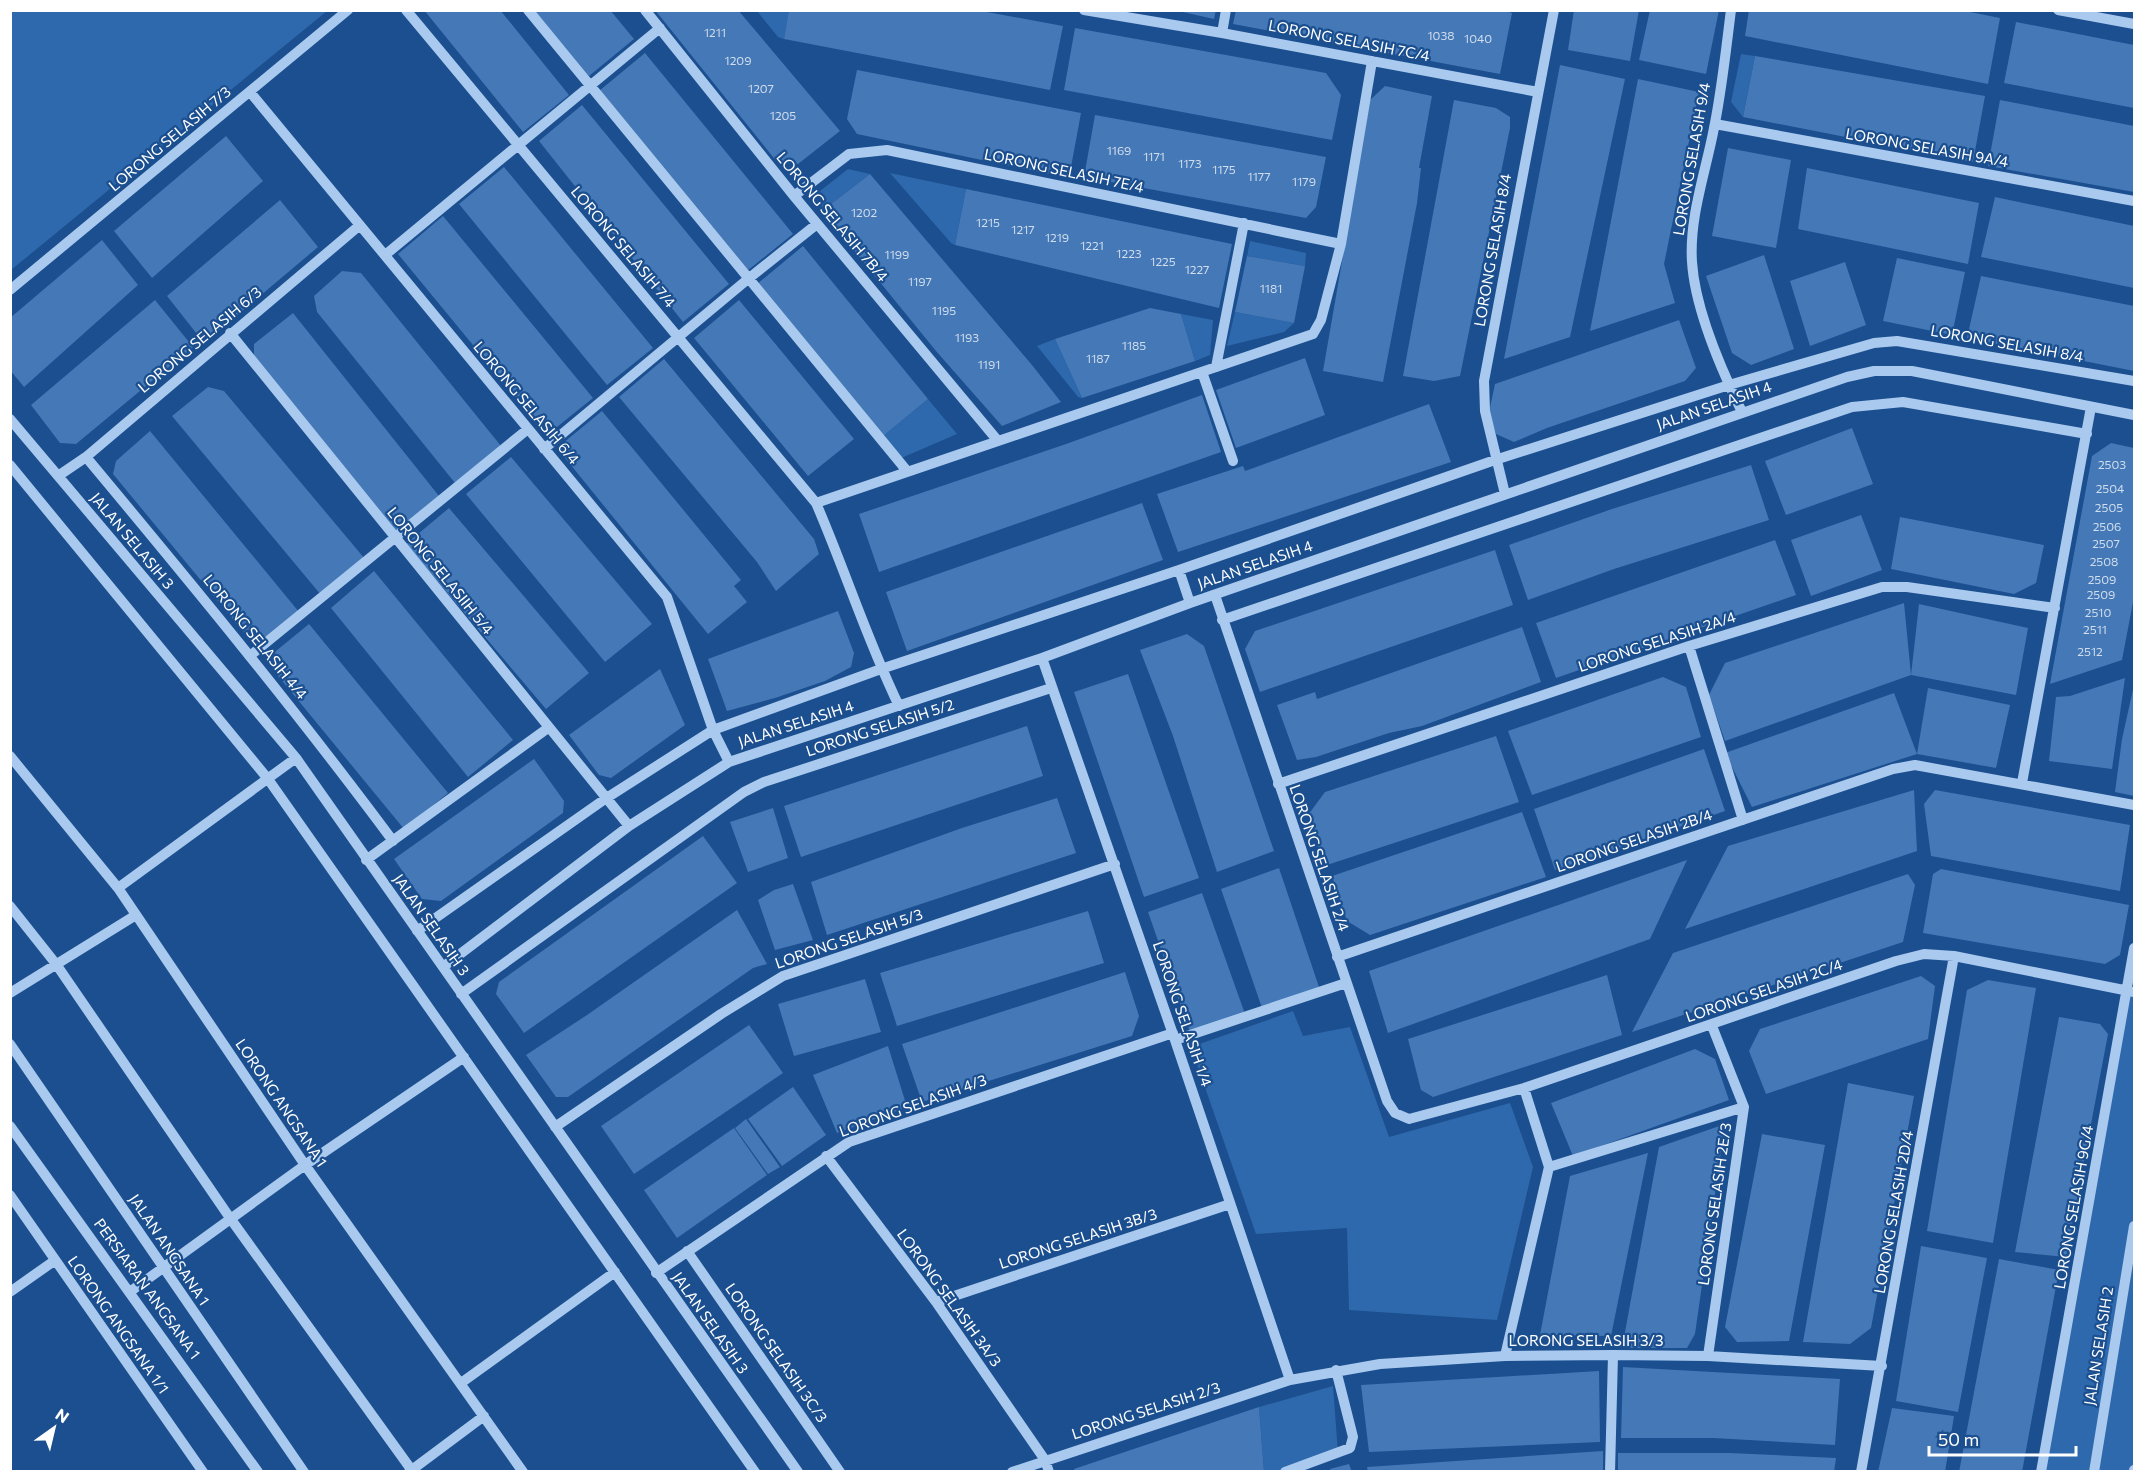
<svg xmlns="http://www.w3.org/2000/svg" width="2145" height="1482" viewBox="0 0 2145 1482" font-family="Commissioner,sans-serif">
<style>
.green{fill:#2e69ad}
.building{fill:#4478b7}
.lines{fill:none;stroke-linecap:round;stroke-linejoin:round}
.minor{stroke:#a9c9ee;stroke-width:10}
.labels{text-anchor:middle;stroke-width:4.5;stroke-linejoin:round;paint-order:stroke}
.number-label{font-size:12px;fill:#d0dded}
.street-label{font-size:15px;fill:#fff;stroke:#1b4f8f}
</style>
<rect width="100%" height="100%" fill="#1b4f8f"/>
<path class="green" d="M11,10H327V11L11,270Z
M757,11H789L784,39L778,37Z
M1741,54L1755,56L1743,117L1731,102Z
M848,169L870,174L822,211L820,191Z
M890,173L966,189L955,245L951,243Z
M1250,241L1306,253L1305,266L1247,256Z
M1235,312L1294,323L1284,332L1227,346Z
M1181,314L1213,320L1210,355L1195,361Z
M1055,339L1082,398L1078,397L1037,346Z
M928,399L957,434L899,459L882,437Z
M2128,990L2134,992V1471L2041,1472Z
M1293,1011L1303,1036L1350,1027L1389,1137L1510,1103L1533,1167L1497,1320L1349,1310L1347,1228L1256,1234L1191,1047Z
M1333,1386L1338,1453L1285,1471H1264L1259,1407Z"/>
<path class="building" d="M424,10H500L569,95L523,132Z
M534,10H610L634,39L589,76Z
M655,10H738L840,131L798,164L777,162Z
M789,10H976L1063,26L1050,90L784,39Z
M1174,10H1216L1214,19Z
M1236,10H1503L1512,13L1500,74L1233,24Z
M1574,10H1639L1630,61L1568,50Z
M1650,10H1719L1706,74L1639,60Z
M1749,10H1960L2000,18L1988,84L1745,36Z
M2016,22L2134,45V108L2004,83Z
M1075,28L1326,73L1341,95L1332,140L1064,90Z
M645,53L793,234L747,271L599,91Z
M1755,56L1985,96L1973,162L1743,117Z
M1560,65L1625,79L1570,337L1504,359Z
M857,70L1081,113L1069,178L857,134L847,119Z
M1638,79L1699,92L1664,264L1675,303L1590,331Z
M1385,86L1432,96L1419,168H1421L1417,203L1383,382L1323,371L1370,100Z
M1454,100L1496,108L1510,117V128L1460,376L1434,381L1403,376Z
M2000,100L2134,126V192L1988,166Z
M582,105L729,284L683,322L539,141Z
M1095,115L1326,157L1316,207L1306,218L1084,177Z
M226,136L263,181L152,278L114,231Z
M1728,148L1791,160L1776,248L1712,236Z
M504,167L653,348L607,385L459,204Z
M1807,168L1979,203L1968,264L1798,229Z
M870,174L1032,365L1061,402L1002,426L936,351L822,211Z
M966,189L1232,244L1219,308L955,245Z
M1995,197L2134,226V288L1981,257Z
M280,200L318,247L204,343L167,296Z
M443,216L593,398L547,435L398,254Z
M102,240L138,285L24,387L10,370V318Z
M803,246L928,399L882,437L756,285Z
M1764,255L1794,349L1751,365L1732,353L1706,276Z
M1247,256L1305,266L1294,323L1235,312Z
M1897,258L1965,272L1952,335L1883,321Z
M1845,262L1866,325L1810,346L1790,281Z
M342,271L361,273L501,446L455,483L317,312L314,296Z
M1981,276L2134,306V371L1967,338Z
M155,300L193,347L76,444L60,443L31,405Z
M739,300L854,439L808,476L694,338Z
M1150,308L1181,314L1195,361L1082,398L1055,339Z
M293,313L439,496L395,532L254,359V344Z
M1679,320L1696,368L1685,381L1547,428L1514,442L1496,434L1489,412L1495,384Z
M1305,358L1325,415L1236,448L1216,390Z
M664,359L814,539L819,554L776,591L757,562L619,397Z
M208,387L224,391L365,559L321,595L172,416Z
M1202,395L1221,452L879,572L859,514L1066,444Z
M1429,404L1451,462L1178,552L1157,494L1243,466L1245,471Z
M602,411L741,580L734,586L747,602L708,634L557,448Z
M1852,428L1873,484L1786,515L1765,461Z
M150,431L299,612L256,647L113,474L116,461Z
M2111,443L2134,448V597L2122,660L2050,684L2092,456Z
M511,457L652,624L605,662L466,494Z
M1751,465L1769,520L1614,569L1528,600L1509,545L1612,509Z
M1142,503L1163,560L907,651L886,592Z
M449,508L589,673L546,709L406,544Z
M1861,515L1882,570L1811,596L1791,540Z
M1900,517L2044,545L2036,583L2014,594L1891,569Z
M1775,540L1796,595L1556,678L1536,623Z
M1495,550L1513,605L1260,692L1245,649L1255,631Z
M374,571L513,740L468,777L331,608Z
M1904,603L1911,675L1725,741L1709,695L1725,663Z
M1919,604L2028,628L2016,695L1911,675Z
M838,611L854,653L851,667L825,681L775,698L727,711L708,659Z
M309,624L448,793L404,829L265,660Z
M1522,627L1541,682L1422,726L1389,733L1316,757L1297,760L1277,705L1315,692L1317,699Z
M1187,634L1204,646L1274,851L1217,872L1173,736L1140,650Z
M660,669L685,725L611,778L599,775L569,735Z
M1128,674L1199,878L1144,897L1074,692Z
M1663,677L1686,687L1701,737L1532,795L1508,731Z
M2125,678L2112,769L2049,761L2056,697L2070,696Z
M2134,685V796L2115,792L2122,739Z
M1928,688L2010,705L1996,768L1917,754L1752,807L1725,753L1894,693L1917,754Z
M1027,726L1043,776L801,857L784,806Z
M1496,736L1519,802L1324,866L1308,815L1325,792Z
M1704,749L1725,811L1555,870L1534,809Z
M534,759L564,801L563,813L441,901L422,899L394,859Z
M1914,790L1917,851L1685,929L1728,846Z
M1935,790L2130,825L2120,891L1931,856L1924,804Z
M1057,798L1076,853L827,935L811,882L962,828Z
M773,808L788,858L748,872L730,822Z
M1522,812L1546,877L1370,935L1347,921L1332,876Z
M703,836L737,883L524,1033L496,994L499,982Z
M1687,860L1650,939L1388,1033L1369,971Z
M1279,868L1319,987L1262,1008L1221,889Z
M1941,869L2129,905L2120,955L2105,964L1923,933L1933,874Z
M1908,874L1915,885L1903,942L1632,1032L1673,953Z
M793,884L813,940L775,950L758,900L774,890Z
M1202,893L1245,1014L1190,1032L1148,912Z
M737,910L767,964L753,968L568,1097H556L526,1055L587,1015Z
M1088,911L1104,963L897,1026L880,973Z
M1125,972L1139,1016L1132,1036L922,1102L902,1044Z
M1607,975L1622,1035L1433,1097L1421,1090L1408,1039Z
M1921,976L1935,986L1928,1039L1766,1094L1749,1051L1760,1029Z
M865,979L881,1032L794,1056L778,1004Z
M1988,980L2036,988L1993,1243L1927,1231L1967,990Z
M2059,1017L2100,1024L2108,1034L2066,1257L2015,1252Z
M749,1025L783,1073L634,1174L601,1126Z
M888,1046L907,1107L837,1133L813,1075Z
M1695,1049L1715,1059L1729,1100L1573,1156L1551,1103Z
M1848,1083L1914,1096L1871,1328L1850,1344L1803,1342Z
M793,1087L826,1135L782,1166L748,1119Z
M746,1119L780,1167L768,1174L735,1128Z
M1725,1124L1695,1334L1687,1348H1622L1659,1147Z
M734,1128L767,1175L677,1238L644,1190Z
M1762,1134L1825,1145L1789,1341L1737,1342L1725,1327Z
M1648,1153L1611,1336L1540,1335L1570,1176Z
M1921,1246L1987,1258L1958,1412L1896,1401Z
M1999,1259L2059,1270L2022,1472H1959Z
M1623,1367L1840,1379L1835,1445L1713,1438H1621Z
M1599,1371L1600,1442L1369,1452L1361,1385Z
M1259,1407L1264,1472H1075L1074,1469Z
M1892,1408L1954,1416L1945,1472H1878Z
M1603,1451V1472H1368L1367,1467Z
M1618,1453H1730L1836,1458L1834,1472H1618Z
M1349,1464L1352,1472H1330V1469Z"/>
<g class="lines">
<path class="minor" d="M406,10L816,503C845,570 867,640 899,706
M528,10L907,471
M645,10L794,196L998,441
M1084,10L1222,33L1538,92
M1731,10C1726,49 1722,89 1714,128C1706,171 1689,217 1692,262C1695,310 1721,369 1742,412
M2058,10L2134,24
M1222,33L1226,10
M250,92L667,597L713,730L729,762
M1715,124L2134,201
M794,196L849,154L887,150L1341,244
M385,255L660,28
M10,290L348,10
M230,333L629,826
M1216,367L1244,223
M1202,372L1233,461
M10,419L296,758L798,1472
M544,449L748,279L817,224
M86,457C191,583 295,709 393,841
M10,465L268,779L755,1472
M58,476L86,457L360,225
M1505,494L1485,411L1484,381L1554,10
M816,503L1313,334L1321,320L1341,244L1372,61
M1179,570L1190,603
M1215,595L1387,1101L1395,1113L1409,1119L1524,1088L1896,961L1924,954L1954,956L2134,992
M1222,620L1852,407L1903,402L2087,434
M1689,646L1743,820
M251,655L528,429
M1042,658L1175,1040L1290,1380
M10,756L118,888L305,1165L523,1472
M2022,783L2091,407
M1278,784L1689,646L1882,587H1907L2055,608
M366,860L548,728
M118,888L296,758
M10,906L56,964L230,1218L413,1472
M417,931L605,799L713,730L881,669L1179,570L1495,460L1729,385L1874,343L1897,341L2134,381
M1337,957L1893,769L1915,765L2134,805
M443,967L629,826L729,762L1042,658L1190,603L1847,377L1874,371H1912L2134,415
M10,993L136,915
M461,994L744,792L764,782L1051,688
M1175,1040L1346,983
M10,1044L304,1472
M10,1126L258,1472
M555,1127L721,1014L783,976L1115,864
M826,1156L936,1302L1045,1460L1049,1472
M1549,1167L1744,1107
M10,1195L203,1472
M687,1251L840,1472
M656,1273L849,1142L1173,1033
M131,1291L305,1165L464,1057
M10,1292L54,1261
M936,1302L1230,1204
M1505,1356L1549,1167L1524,1088
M1708,1356L1744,1107L1712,1026
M461,1383L615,1272
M409,1472L484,1416
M1012,1472L1290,1380L1380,1364L1505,1356L1613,1355L1708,1356L1882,1366
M1285,1472L1350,1448L1353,1437L1336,1370
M1610,1472L1613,1355
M1861,1472L1954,956
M2041,1472L2134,948
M2094,1472L2134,1226
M2134,1472V1470"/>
</g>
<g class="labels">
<g class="number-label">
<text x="715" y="37">1211</text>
<text x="1441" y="40">1038</text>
<text x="1478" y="43">1040</text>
<text x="738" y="65">1209</text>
<text x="761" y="93">1207</text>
<text x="783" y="120">1205</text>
<text x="1119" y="155">1169</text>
<text x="1154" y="161">1171</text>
<text x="1190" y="168">1173</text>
<text x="1224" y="174">1175</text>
<text x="1259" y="181">1177</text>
<text x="1304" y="186">1179</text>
<text x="864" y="217">1202</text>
<text x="988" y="227">1215</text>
<text x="1023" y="234">1217</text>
<text x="1057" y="242">1219</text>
<text x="1092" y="250">1221</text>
<text x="1129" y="258">1223</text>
<text x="897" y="259">1199</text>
<text x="1163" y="266">1225</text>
<text x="1197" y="274">1227</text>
<text x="920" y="286">1197</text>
<text x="1271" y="293">1181</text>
<text x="944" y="315">1195</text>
<text x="967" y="342">1193</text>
<text x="1134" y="350">1185</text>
<text x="1098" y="363">1187</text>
<text x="989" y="369">1191</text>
<text x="2112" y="469">2503</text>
<text x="2110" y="493">2504</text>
<text x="2109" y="512">2505</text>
<text x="2107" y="531">2506</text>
<text x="2106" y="548">2507</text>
<text x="2104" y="566">2508</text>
<text x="2102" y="584">2509</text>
<text x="2101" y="599">2509</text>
<text x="2098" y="617">2510</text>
<text x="2095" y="634">2511</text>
<text x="2090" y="656">2512</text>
</g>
<g class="street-label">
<text transform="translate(1349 41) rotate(11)" y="5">LORONG SELASIH 7C/4</text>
<text transform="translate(170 139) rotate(-40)" y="5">LORONG SELASIH 7/3</text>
<text transform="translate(1927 148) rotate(10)" y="5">LORONG SELASIH 9A/4</text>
<text transform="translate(1692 159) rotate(-80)" y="5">LORONG SELASIH 9/4</text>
<text transform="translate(1064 171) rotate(12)" y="5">LORONG SELASIH 7E/4</text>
<text transform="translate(832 217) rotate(50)" y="5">LORONG SELASIH 7B/4</text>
<text transform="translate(623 247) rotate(50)" y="5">LORONG SELASIH 7/4</text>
<text transform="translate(1493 250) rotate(-80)" y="5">LORONG SELASIH 8/4</text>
<text transform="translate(200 340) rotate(-40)" y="5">LORONG SELASIH 6/3</text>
<text transform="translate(2007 344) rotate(10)" y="5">LORONG SELASIH 8/4</text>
<text transform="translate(526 403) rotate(50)" y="5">LORONG SELASIH 6/4</text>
<text transform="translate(1714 406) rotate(-19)" y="5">JALAN SELASIH 4</text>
<text transform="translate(132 541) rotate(50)" y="5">JALAN SELASIH 3</text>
<text transform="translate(1255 565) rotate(-19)" y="5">JALAN SELASIH 4</text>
<text transform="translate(440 571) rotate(51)" y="5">LORONG SELASIIH 5/4</text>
<text transform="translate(255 637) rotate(51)" y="5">LORONG SELASIH 4/4</text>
<text transform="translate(1657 642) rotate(-18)" y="5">LORONG SELASIH 2A/4</text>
<text transform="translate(796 724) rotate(-18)" y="5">JALAN SELASIH 4</text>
<text transform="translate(880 728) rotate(-18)" y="5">LORONG SELASIH 5/2</text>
<text transform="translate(1634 841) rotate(-19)" y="5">LORONG SELASIH 2B/4</text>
<text transform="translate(1319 858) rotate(71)" y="5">LORONG SELASIH 2/4</text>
<text transform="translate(431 925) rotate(55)" y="5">JALAN SELASIH 3</text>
<text transform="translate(849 939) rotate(-19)" y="5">LORONG SELASIH 5/3</text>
<text transform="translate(1764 991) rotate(-19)" y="5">LORONG SELASIH 2C/4</text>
<text transform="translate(1182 1014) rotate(71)" y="5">LORONG SELASIH 1/4</text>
<text transform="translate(281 1103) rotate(56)" y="5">LORONG ANGSANA 1</text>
<text transform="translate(913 1106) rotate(-20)" y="5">LORONG SELASIH 4/3</text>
<text transform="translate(1715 1204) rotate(-82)" y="5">LORONG SELASIH 2E/3</text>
<text transform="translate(2074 1207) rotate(-80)" y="5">LORONG SELASIH 9G/4</text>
<text transform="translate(1894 1212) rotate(-80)" y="5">LORONG SELASIH 2D/4</text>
<text transform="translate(1078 1239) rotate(-18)" y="5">LORONG SELASIH 3B/3</text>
<text transform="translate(169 1250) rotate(56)" y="5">JALAN ANGSANA 1</text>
<text transform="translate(147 1289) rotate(54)" y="5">PERSIARAN ANGSANA 1</text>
<text transform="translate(949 1298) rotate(54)" y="5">LORONG SELASIH 3A/3</text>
<text transform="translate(710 1323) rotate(55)" y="5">JALAN SELASIH 3</text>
<text transform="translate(118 1325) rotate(55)" y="5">LORONG ANGSANA 1/1</text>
<text x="1586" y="1346">LORONG SELASIH 3/3</text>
<text transform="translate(2099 1346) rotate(-81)" y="5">JALAN SELASIH 2</text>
<text transform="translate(776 1353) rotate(55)" y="5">LORONG SELASIH 3C/3</text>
<text transform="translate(1146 1411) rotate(-18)" y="5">LORONG SELASIH 2/3</text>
</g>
</g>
<rect width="2145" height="1482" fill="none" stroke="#ffffff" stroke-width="24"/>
<g transform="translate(54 1428) rotate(34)" stroke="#1b4f8f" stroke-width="4.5" paint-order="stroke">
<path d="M0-4.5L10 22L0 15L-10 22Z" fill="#ffffff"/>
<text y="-9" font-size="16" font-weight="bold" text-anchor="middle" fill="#ffffff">N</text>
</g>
<path d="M1929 1446v9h147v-9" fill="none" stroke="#ffffff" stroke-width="3"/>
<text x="1938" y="1446" font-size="18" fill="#ffffff" stroke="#1b4f8f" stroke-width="4.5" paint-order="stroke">50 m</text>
</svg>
